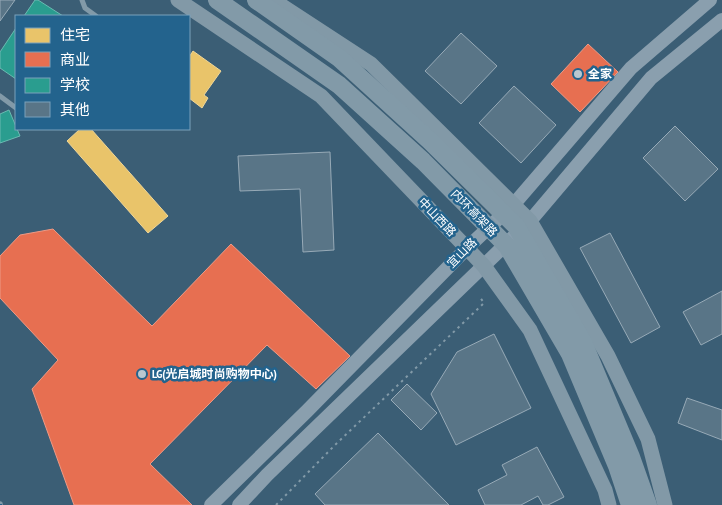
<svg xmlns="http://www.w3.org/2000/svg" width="722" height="505" viewBox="0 0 722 505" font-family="'PT Sans Narrow','Noto Sans SC',sans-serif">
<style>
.homes{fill:#e9c46a;stroke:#f0d697}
.shops{fill:#e76f51;stroke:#ee9a85}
.schools{fill:#2a9d8f;stroke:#6abab1}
.building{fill:#597587;stroke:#97aab7}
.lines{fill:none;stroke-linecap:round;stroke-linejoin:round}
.path{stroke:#829aa8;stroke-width:2;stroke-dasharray:2.5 4;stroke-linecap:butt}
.lane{stroke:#829aa8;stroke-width:5}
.secondary{stroke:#8a9fae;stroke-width:14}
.primary{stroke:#8299a7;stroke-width:15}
.rail-casing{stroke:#829aa8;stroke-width:5.5}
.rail{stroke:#23638d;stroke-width:4;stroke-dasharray:11;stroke-linecap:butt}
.highway-bridge{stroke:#829aa8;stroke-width:18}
.poi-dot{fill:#bac7cf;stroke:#23638d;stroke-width:2}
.labels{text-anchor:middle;stroke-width:5;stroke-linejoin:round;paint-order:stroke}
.poi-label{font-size:12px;font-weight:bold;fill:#fff;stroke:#23638d;text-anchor:start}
.street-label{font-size:12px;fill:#fff;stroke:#23638d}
</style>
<rect width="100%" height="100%" fill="#3b5e75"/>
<path class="homes" d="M193,51L221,71L204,95L208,98L202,108L189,98V57Z
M80,129H91L168,216L148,233L67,141Z"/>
<path class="shops" d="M588,44L618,72L580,112L551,84Z
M53,229L152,326L231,244L350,356L316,389L267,345L150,464L192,505H74L32,389L58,360L0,298V256L20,235Z"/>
<path class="schools" d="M35,0H38L63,16H24Z
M16,28V79L0,68V52Z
M9,110L20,136L0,143V114Z"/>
<path class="building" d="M0,0H15L0,21Z
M461,33L497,66L461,104L425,71Z
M514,86L556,125L521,163L479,123Z
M675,126L718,169L685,201L643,158Z
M330,152L334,250L303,252L300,189L240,191L238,156Z
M610,233L660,327L631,343L580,248Z
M722,291V334L701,345L683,312Z
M494,334L531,408L456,445L431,394L457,352Z
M407,384L437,413L421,430L391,400Z
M687,398L722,410V440L678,423Z
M378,433L449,505H325L315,494Z
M537,447L564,497L548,505H543L538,496L521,505H485L478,490L507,475L502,465Z"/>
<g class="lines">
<path class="path" d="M276,505L335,445L484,303L479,296"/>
<path class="lane" d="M82,0L85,8L96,16
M0,96L16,108"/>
<path class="secondary" d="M211,505L307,411L467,248L514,204L631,68L710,0
M239,505L267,475L530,221L651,78L722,20"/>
<path class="primary" d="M178,0L321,96L484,266L530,330L605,490L609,505
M273,0L371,64L530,221L608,356L648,439L665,505"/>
<defs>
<path id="rail" d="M0,504V505"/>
</defs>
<use href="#rail" class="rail-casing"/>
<use href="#rail" class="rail"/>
<path class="highway-bridge" d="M217,0L339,85L423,161L507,246L570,354L617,466L630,505
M256,0L339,58L430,141L516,226L583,342L631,457L648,505"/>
</g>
<g class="poi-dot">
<circle cx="578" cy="74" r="5"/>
<circle cx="142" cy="374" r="5"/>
</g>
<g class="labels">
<g class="poi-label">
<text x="588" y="78">全家</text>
<text x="152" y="378">LG(光启城时尚购物中心)</text>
</g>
<g class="street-label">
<text transform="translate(474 213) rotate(46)" y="4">内环高架路</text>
<text transform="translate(437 217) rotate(46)" y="4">中山西路</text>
<text transform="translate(462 253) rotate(-45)" y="4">宜山路</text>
</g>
</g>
<rect x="15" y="15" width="175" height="115" fill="#23638d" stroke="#7ba1bb"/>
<rect x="25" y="28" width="25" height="15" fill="#e9c46a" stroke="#7ba1bb"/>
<text x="60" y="40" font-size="15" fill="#ffffff">住宅</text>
<rect x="25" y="52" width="25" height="15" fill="#e76f51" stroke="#7ba1bb"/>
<text x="60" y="65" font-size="15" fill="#ffffff">商业</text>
<rect x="25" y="78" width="25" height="15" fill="#2a9d8f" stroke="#7ba1bb"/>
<text x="60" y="90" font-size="15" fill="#ffffff">学校</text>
<rect x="25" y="102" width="25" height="15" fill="#597587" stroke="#7ba1bb"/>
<text x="60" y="115" font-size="15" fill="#ffffff">其他</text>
</svg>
